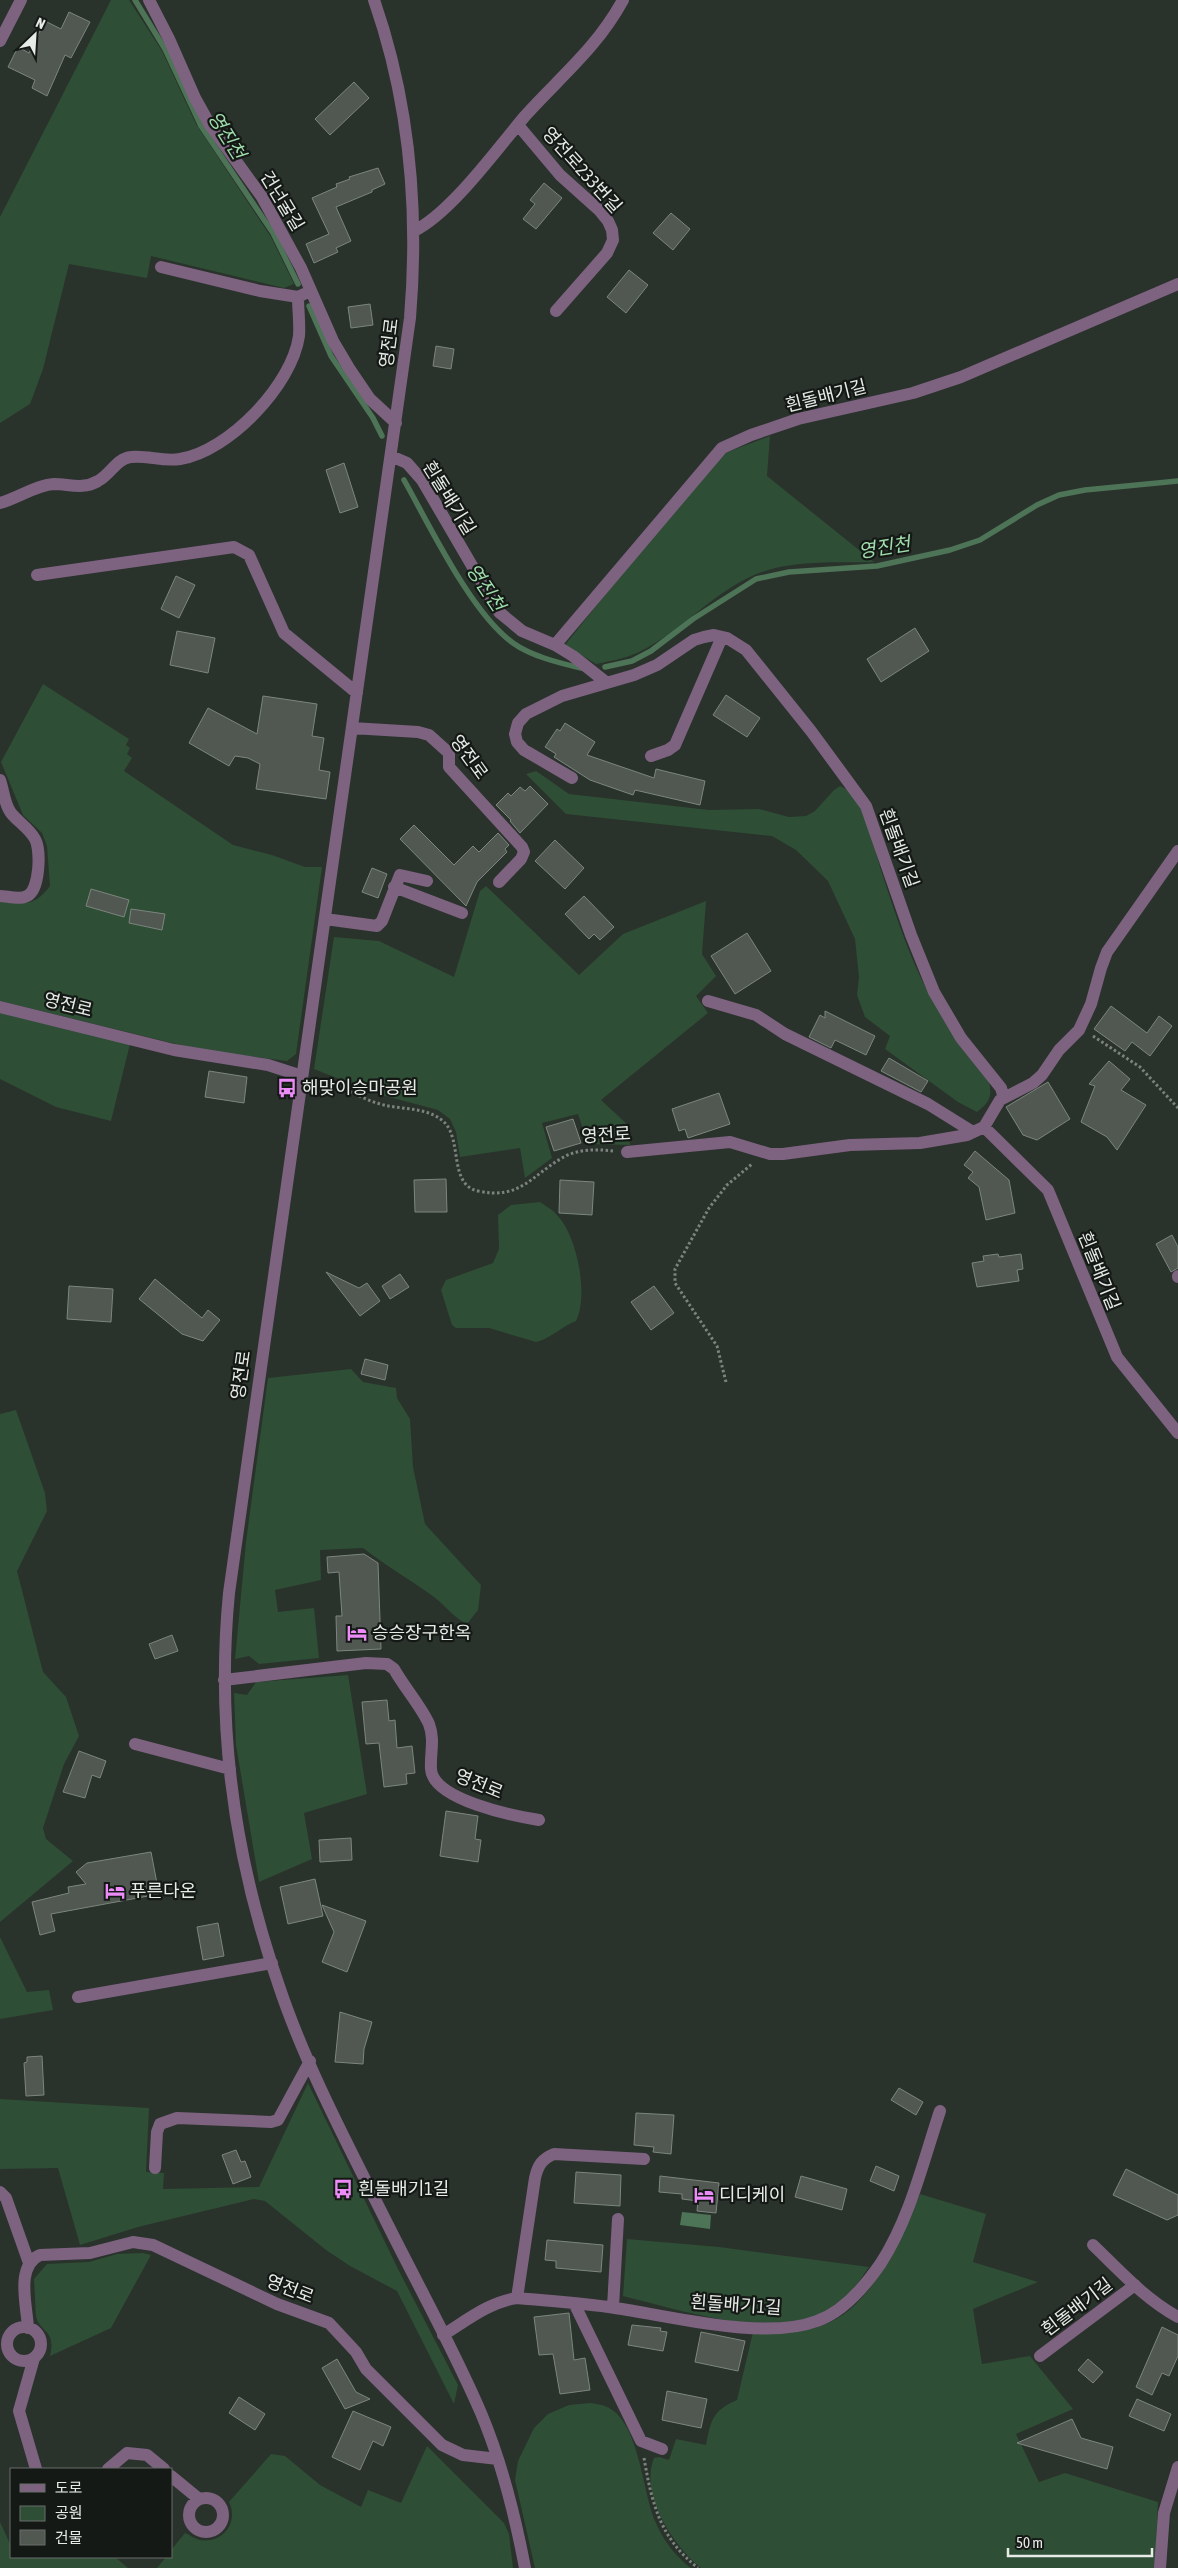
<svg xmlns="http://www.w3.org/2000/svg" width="1178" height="2568" viewBox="0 0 1178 2568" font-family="'Asap Condensed','Noto Sans KR',sans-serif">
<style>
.green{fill:#2e4e35}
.water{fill:#4d7456}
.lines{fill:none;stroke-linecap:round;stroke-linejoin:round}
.stream{stroke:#4d7456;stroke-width:5.5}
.building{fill:#505851;stroke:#7c857e}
.path{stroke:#7c837e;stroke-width:3;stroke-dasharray:2.5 2.5;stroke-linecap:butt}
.minor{stroke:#7d6380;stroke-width:12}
.labels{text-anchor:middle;stroke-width:4.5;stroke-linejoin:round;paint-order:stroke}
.street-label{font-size:18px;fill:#e6ebe7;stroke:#151916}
.poi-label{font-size:18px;fill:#e6ebe7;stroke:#151916;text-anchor:start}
.water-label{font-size:19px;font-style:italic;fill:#9fdeac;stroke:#151916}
</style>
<rect width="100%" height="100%" fill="#2a322c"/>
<path class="green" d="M111,0H129L162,51L196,124L271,237L294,284L284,288L151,256L147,278L69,264L43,369L30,404L0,423V217Z
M770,436L767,476L874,562C834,563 787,559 750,577C709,596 678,634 637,653C624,659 610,661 596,664L565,645L629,565L725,453Z
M43,684L129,739L126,745L130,748L127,754L132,758L124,771L233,845L272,855L305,867H322L296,1054L287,1061L201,1050L0,1001V901C24,904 34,907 50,886L47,846L42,833L23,815L1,762Z
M536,771L569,794L709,810L759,809L789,817L806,816L815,811L834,790L840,786C866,795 874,849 882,873C893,907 905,944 920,976C938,1014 966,1047 989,1081C992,1097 990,1102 977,1112L958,1102L885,1049L890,1036L865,1017L857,995L859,977L855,939L828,881L796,850L772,836L566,814L526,774Z
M486,886L579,975L623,934L706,901L702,954L716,976L696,996L708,1013L601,1100L628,1125L630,1145L588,1144L578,1114L542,1123L552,1158L525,1178L520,1148L460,1157L456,1132L450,1119L438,1110L374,1093L314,1069L334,937L379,941L454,977L480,891Z
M0,1013L130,1044L111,1121L56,1107L0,1079Z
M540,1202C545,1206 552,1209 556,1214C577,1234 589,1295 576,1321C563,1326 548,1340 536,1342L489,1328H456L452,1325L441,1290L446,1280L493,1263L499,1249L498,1215L511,1205Z
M351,1369L363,1382L396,1388L397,1398L410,1419L413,1467L425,1524L481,1585L478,1610L467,1624C454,1618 446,1606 434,1597C411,1580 386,1566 363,1548L320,1550L321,1580L275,1590L278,1612L314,1608L319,1658L259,1664L249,1656L235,1659L246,1542L268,1378Z
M16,1410L45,1493L47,1511L17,1571L43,1672L66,1697L79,1736L64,1764L43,1828L46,1839L73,1861L0,1922V1414Z
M348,1675L367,1794L304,1813L312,1859L259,1882L236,1745L234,1693L247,1695L256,1682Z
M0,1937L27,1992L49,1990L53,2010L0,2019Z
M308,2083L398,2269L458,2385L454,2404L397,2291L350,2266L326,2250L265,2201L254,2199L138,2227L80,2245L58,2168L0,2169V2099L149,2108L146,2172L164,2173L163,2189L259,2187Z
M920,2194L986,2214L973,2262L1038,2282L973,2309L982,2364L1030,2356L1073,2409L1016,2434L1039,2482L1065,2473L1158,2502L1155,2568H701C674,2547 639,2494 654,2458L659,2457L669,2460L676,2439L706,2445C711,2420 712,2411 737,2400L753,2332C775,2332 799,2333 821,2326C873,2309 898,2239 920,2194Z
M627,2239L719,2247L869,2267C860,2280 850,2296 837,2305C779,2344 685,2311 623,2296Z
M143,2253L151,2255L111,2328L50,2356C56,2329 42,2335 36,2317L34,2279L47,2264L89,2262L117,2254Z
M590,2403C594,2404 600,2404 605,2406C640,2419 642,2493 656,2523C663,2540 676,2557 691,2568H535L515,2480L518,2461L534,2428L548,2414L569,2405Z
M427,2446L504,2523L509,2534L513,2568H157L166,2557H171V2550L185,2533C190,2535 195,2539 200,2540C223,2544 239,2522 229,2502L271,2454L285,2456L320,2485L361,2507L368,2490L401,2503Z
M0,2522L11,2546V2557H115L128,2568H0Z"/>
<path class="water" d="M682,2212L711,2215L710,2229L680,2225Z"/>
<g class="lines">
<path class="stream" d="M135,0L165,49L201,126L273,233L298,284
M309,306L331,356L373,418L382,436
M404,480C430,526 471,613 513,643C531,656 559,663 581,668
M605,667L632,661L651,651L693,619L756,579L789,572L877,566L950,550L980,540L1037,505L1059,495L1085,490L1178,481"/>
</g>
<path class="building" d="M69,12L90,22L71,58L65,55L47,96L32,88L35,80L8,67L18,47L29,53L45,21L61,29Z
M354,82L369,98L330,135L315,119Z
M378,168L385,184L372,190V192L336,207L351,241L336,248L338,252L314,263L306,244L329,234L312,198L337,187L336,184L350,179L349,177Z
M544,183L562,198L536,229L523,219L535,204L530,200Z
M671,213L690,229L673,250L653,233Z
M629,270L648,285L626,313L607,297Z
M370,304L373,325L351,328L348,307Z
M436,346L454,349L451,369L433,366Z
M344,463L358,507L340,513L326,470Z
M176,576L195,585L179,618L161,609Z
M915,628L929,651L881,682L867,659Z
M177,631L215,638L208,673L170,665Z
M726,695L760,718L747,737L713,715Z
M263,696L317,704L312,736L324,738L319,770L330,772L326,799L256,789L260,764L248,758L235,756L229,766L189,743L208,708L257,734Z
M565,723L595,742L587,755L654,778L656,769L705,781L700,805L635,790L633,795L590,780L554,757L556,754L545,747L557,729L560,731Z
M530,786L548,804L520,833L510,821L511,820L496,805L508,793L511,796L520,787L525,791Z
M414,825L454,865L473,846L479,852L498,833L509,845L505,849L507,852L477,882L466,906L400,839Z
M555,840L584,868L565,889L535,861Z
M372,868L387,874L378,898L362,892Z
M91,889L129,900L124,917L86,906Z
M584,896L614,927L600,940L594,934L589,939L565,914Z
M131,909L165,914L162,930L129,923Z
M747,933L771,971L735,994L711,956Z
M1111,1006L1147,1033L1159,1016L1172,1026L1150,1056L1132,1042L1125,1051L1094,1029Z
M825,1011L875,1036L866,1055L835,1040L831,1048L809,1037L820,1015L825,1018Z
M889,1058L928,1081L921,1092L881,1071Z
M1109,1061L1130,1079L1121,1090L1146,1105L1117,1150L1107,1137L1081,1122L1095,1086L1089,1084Z
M209,1071L247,1077L244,1103L205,1097Z
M1048,1082L1070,1119L1037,1140L1023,1135L1006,1107Z
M719,1093L730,1124L688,1138L685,1129L679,1131L672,1109Z
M573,1119L581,1143L554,1151L546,1127Z
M975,1151L1009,1180L1015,1213L986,1220L979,1187L968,1178L973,1172L964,1165Z
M446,1179L447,1212H415L414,1180Z
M560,1180L594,1182L592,1215L559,1213Z
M1172,1235L1178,1247V1268L1171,1272L1156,1244Z
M998,1254L999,1257L1021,1254L1023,1269L1017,1270L1019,1281L977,1287L972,1263L984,1261L983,1256Z
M326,1272L359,1288L367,1283L380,1301L360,1316Z
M400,1274L409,1287L390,1299L382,1286Z
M155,1279L202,1318L208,1310L220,1320L203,1341L182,1334L139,1299Z
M69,1286L113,1289L111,1322L67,1319Z
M654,1286L674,1313L651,1330L631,1302Z
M365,1359L388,1365L385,1380L361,1374Z
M364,1554L378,1563L381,1649L337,1651L336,1616H342L339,1572L328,1573L327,1557Z
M172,1635L178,1651L155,1659L149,1644Z
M387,1700L389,1721L395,1720L397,1748L412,1746L415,1773L406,1774L407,1784L384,1787L379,1743L366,1744L362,1702Z
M79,1751L106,1761L100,1778L92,1775L85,1798L63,1792Z
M446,1811L478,1816L475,1839L481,1840L478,1862L440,1856Z
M351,1838L352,1860L320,1862L319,1840Z
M151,1852L159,1894L51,1914L55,1931L40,1935L32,1902L69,1893L68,1887L86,1884L76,1872L87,1863Z
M315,1879L323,1916L288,1924L280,1887Z
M322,1905L366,1921L347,1972L322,1962L334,1932Z
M218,1923L224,1956L203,1960L197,1927Z
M340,2012L372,2022L364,2049L363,2064L335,2062Z
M42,2056L44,2095L26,2096L24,2063L27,2062V2057Z
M899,2088L923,2102L916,2115L891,2100Z
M636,2113L674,2115L671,2154L653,2152L654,2147L634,2145Z
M236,2150L241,2162L245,2161L251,2177L233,2184L222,2155Z
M876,2166L899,2176L894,2191L870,2181Z
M1126,2169L1178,2195V2215L1167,2220L1113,2195Z
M576,2172L621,2175L620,2206L574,2203Z
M660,2176L719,2183L716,2213L697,2211L698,2201L682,2199V2194L659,2192Z
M801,2176L847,2189L842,2210L795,2197Z
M547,2240L603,2245L601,2272L556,2268V2261L545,2260Z
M569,2313L574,2360L585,2358L590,2390L560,2394L553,2354L539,2355L534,2317Z
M632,2325L661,2328L660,2331L667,2332L663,2351L628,2345Z
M1162,2327L1178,2335V2356L1169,2376L1162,2373L1152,2395L1136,2387Z
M701,2332L745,2341L738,2371L695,2362Z
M337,2359L356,2392L370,2399L345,2409L322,2368Z
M1088,2359L1103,2372L1093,2383L1078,2370Z
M667,2391L707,2399L701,2428L662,2420Z
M239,2397L265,2414L255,2430L229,2413Z
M1137,2399L1171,2414L1164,2431L1129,2416Z
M353,2411L391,2427L383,2446L373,2441L360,2470L332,2457Z
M1072,2419L1081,2438L1113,2447L1107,2469L1017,2443Z"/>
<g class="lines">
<path class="path" d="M1093,1036L1140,1067L1178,1108
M317,1080C341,1084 361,1100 384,1105C405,1110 429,1107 445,1123C462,1141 449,1185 478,1191C520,1200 531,1176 562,1158C577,1149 596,1149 613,1151
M726,1382L717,1346L675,1283V1269L709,1208L727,1185L752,1164
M644,2458C652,2504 660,2538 698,2568"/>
<path class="minor" d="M149,0L169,39L195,98L210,125L262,197L301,268L333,341L349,368L370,399L396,423
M374,0C410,103 419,210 410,318L229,1593C216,1726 235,1860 279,1986C306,2067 351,2151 389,2227C420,2289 454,2350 481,2413C502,2463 515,2515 525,2568
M0,41L21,0
M518,125L560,175L599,210L608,221L612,230L613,240L607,253L556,311
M414,231C451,213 497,149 525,116C561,76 596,49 623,0
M161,267L260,291L298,297L304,294
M391,456L407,463L422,480L499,612L522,631L555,645L573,656L607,683
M0,503C18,498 36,485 54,484C69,484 83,490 98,481C110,475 117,458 131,457C147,455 163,462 180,459C229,451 292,385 299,336C300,323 298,310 298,297
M37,575L234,547L249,555L284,633L357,693
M555,645L722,448L751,435L798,419L913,393L961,377L1178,284
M352,728L418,732L429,735L449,753V767L522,847L524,852L521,859L499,882
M651,756L668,750L675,745L722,637
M572,778L524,750L517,742L515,734L518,723L526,714L562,696L634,675L657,665L694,640L704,637L714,635L727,638L746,650L811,731L866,806L911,935L934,992L961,1038L1001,1088L1004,1098
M0,780C4,791 4,804 11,813C18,822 29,828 35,839C41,850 40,890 27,896C20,900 7,896 0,896
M394,887L462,913
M325,919L377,926L382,921L400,875L427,881
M708,1001L756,1015L785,1034L928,1104L973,1132
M0,1007L174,1050L268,1065L302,1076
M984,1127L1048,1190L1117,1357L1178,1433
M627,1152L730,1142L770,1154H783L850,1145L920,1143L967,1135L984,1127L1000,1100L1033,1083L1042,1075L1059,1050L1079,1030L1091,1004L1101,968L1107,952L1178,851
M1178,1276V1277
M224,1680L366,1663L387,1664L394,1669C404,1687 421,1706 429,1724C435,1740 430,1753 431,1769C433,1800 514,1816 539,1820
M135,1744L230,1769
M78,1997L272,1963
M155,2168L157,2132L160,2124L177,2118L271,2122L278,2120L310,2061
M0,2192L6,2198L29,2263
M1093,2245C1120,2271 1145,2299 1178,2317
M517,2298L535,2178C538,2165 542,2159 554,2154L644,2159
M574,2303L641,2441L662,2449
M613,2307L618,2219
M7 2344a17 17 0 1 1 34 0a17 17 0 1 1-34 0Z
M28,2328C27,2306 15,2266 40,2255L90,2253L133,2242L153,2245L277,2304L329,2323L356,2352L366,2369L442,2445L463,2455L498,2459
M443,2335C466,2321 489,2302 517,2298C549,2301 583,2303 615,2308C671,2316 764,2341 817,2321C843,2312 866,2285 881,2263C910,2218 923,2162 940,2111
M1040,2356L1135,2285
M34,2358L19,2411L36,2469
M108,2469L127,2453L147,2455L164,2469
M171,2476L199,2499
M189 2515a17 17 0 1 1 34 0a17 17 0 1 1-34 0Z
M1160,2568L1164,2513L1178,2467"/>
</g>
<defs>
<symbol id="bus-bare" viewBox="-9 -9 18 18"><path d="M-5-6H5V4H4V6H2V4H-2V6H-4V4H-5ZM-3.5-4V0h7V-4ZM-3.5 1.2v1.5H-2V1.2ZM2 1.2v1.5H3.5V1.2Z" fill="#ed8cf9" stroke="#151916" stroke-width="2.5" paint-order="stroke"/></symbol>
<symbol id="hotel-bare" viewBox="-9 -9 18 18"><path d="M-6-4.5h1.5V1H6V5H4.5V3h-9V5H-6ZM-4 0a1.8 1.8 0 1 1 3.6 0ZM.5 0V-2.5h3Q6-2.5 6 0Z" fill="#ed8cf9" stroke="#151916" stroke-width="2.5" paint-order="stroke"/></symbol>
</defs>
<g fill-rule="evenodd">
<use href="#bus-bare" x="273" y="1074" width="28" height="28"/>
<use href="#hotel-bare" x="343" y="1619" width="28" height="28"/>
<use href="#hotel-bare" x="101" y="1877" width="28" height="28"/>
<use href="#bus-bare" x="329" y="2175" width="28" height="28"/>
<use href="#hotel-bare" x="690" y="2181" width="28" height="28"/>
</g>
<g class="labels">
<g class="street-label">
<text transform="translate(582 170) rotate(48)" y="6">영전로233번길</text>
<text transform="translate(282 201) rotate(59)" y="6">건넌굴길</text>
<text transform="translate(389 343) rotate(-83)" y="6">영전로</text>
<text transform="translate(826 396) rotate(-14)" y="6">흰돌배기길</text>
<text transform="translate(449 498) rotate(58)" y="6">흰돌배기길</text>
<text transform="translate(469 757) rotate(54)" y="6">영전로</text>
<text transform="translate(899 848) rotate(70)" y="6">흰돌배기길</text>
<text transform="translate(68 1005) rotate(14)" y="6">영전로</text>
<text transform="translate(606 1135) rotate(-3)" y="6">영전로</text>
<text transform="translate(1099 1271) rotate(68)" y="6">흰돌배기길</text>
<text transform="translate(241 1375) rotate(-82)" y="6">영전로</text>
<text transform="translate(479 1784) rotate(22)" y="6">영전로</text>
<text transform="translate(290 2289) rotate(21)" y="6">영전로</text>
<text transform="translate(736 2305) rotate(4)" y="6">흰돌배기1길</text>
<text transform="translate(1077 2307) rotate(-37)" y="6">흰돌배기길</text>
</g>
<g class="poi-label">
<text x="302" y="1094">해맞이승마공원</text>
<text x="372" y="1639">승승장구한옥</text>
<text x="130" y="1897">푸른다온</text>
<text x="358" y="2195">흰돌배기1길</text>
<text x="719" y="2201">디디케이</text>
</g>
<g class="water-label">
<text transform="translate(227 135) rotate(58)" y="7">영진천</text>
<text transform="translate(884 547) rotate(-9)" y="7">영진천</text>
<text transform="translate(486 587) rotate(56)" y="7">영진천</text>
</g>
</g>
<rect x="10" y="2468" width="162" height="90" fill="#151916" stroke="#696d6a"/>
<rect x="20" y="2484" width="25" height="8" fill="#7d6380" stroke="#696d6a"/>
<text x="55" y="2493" font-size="15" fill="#e6ebe7">도로</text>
<rect x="20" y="2506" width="25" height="15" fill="#2e4e35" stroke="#696d6a"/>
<text x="55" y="2518" font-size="15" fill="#e6ebe7">공원</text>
<rect x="20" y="2530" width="25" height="15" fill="#505851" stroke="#696d6a"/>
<text x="55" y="2543" font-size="15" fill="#e6ebe7">건물</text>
<g transform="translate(35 35) rotate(25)" stroke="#151916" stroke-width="4" paint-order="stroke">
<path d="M0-4L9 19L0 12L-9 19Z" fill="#e6ebe7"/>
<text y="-8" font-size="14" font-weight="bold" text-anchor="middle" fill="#e6ebe7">N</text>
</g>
<path d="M1008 2548v8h144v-8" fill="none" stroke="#e6ebe7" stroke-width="2.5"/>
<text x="1016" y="2548" font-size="15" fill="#e6ebe7" stroke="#151916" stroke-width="4" paint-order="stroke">50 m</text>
</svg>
